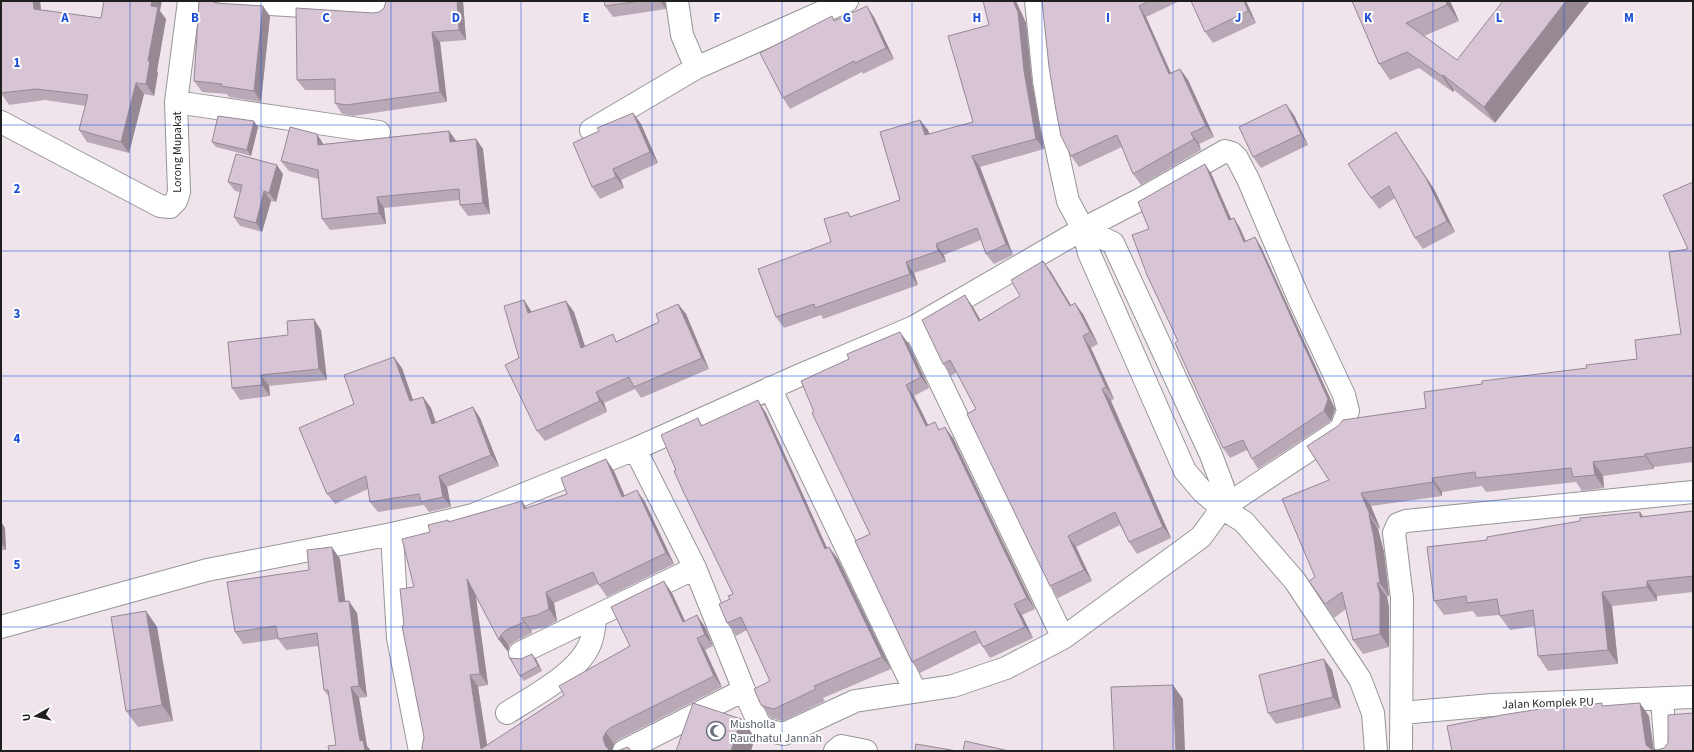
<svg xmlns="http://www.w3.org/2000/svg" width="1694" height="752" viewBox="0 0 1694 752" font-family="'Source Sans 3',sans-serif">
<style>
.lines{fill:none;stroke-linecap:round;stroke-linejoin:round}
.minor-casing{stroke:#969696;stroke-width:24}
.minor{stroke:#fff;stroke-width:22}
.wall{fill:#b9a9b6}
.shaded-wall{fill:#968994}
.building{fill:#d7c4d4;stroke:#968994}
.grid{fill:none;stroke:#1d4ed8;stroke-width:1;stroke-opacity:0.55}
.labels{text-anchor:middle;stroke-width:4;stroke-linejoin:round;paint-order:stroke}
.street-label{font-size:12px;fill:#1f1f1f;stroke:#fff}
.worship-label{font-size:12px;fill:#5b616d;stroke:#fff;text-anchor:start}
.grid-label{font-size:13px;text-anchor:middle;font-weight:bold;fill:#1d4ed8;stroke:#fff;stroke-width:4;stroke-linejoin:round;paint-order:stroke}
</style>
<rect width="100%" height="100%" fill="#f0e4ec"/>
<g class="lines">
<defs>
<path id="minor" d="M225,1L381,11
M677,1L682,35L696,68
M1036,1L1044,80L1051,123L1068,201L1083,229L1089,253L1185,471L1203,492L1222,508L1244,522L1295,581L1360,679L1373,713L1376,751
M176,102L379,132
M1,122L160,206L170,207L176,201L179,192L176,102L189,1
M591,130L696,68L847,1
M1083,229L1113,243L1211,455L1223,487L1222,508
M914,327L1063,638
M770,388L915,691
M392,534L398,638L420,751
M1,627L207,570L392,534L473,515L635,449L798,376L914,327L1083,229L1143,198L1225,151L1232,153L1237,158L1248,179L1299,299L1344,395L1348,411L1341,429L1222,508L1201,537L1063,638L1006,668L953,686L855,701L784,734L770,731L760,726L744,690L695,568L635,449
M520,653L695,568
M1662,699L1666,751
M507,713C533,696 581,672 591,641C594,633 594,624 596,616
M1402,713L1492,705L1693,697
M624,751L744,690
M835,751L841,746L866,751
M1401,751L1402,598L1394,533L1398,524L1406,521L1693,492"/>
</defs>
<use href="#minor" class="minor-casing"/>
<use href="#minor" class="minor"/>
</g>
<path class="wall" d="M1,1H40L41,10L101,18L160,11L166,19L157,71L158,73L154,96L144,94L129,153L87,142L79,130L86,106L45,100L9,105L1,93Z
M199,1H213L270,16L261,102L229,97L227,94L202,92L194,81Z
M386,1H463L466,40L440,42L447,102L353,116L342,114L335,103V90H305L297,80L373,13L379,12L384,8Z
M604,1H665L666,9L613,17L605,6Z
M983,1H1016L1026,23L1032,82L1044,149L980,167L1013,255L994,264L986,254L981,240L944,255L946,262L914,273L918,285L823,319L821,315L784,328L776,317L831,242L852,217L900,200L920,120L928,130L929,134L973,122L989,25Z
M1042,1H1180L1146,17L1171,73L1180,69L1188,80L1214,137L1199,144L1201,150L1141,185L1133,174L1122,147L1079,167L1071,156Z
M1246,1L1256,23L1213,43L1205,32Z
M1352,1H1450L1459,21L1424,36L1457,60L1495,123L1454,90L1453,92L1419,68L1390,80L1379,64Z
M874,17L894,59L863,74L862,72L790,109L783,98L835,21Z
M633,113L641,124L658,163L621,180L624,188L600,199L592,187L599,131Z
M1294,115L1308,145L1261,168L1253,157Z
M258,127L251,156L216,147L212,142Z
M449,131L456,141L476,139L483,149L490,214L468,216L460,205V200L384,208L386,224L330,230L322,219L318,179L289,171L281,161L324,144Z
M1396,132L1434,189L1455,232L1423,249L1415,238L1395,198L1379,209L1371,198Z
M1211,173L1231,219L1234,218L1240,228L1246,241L1255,237L1261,247L1335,409L1331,421L1258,469L1252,459L1247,450L1230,458L1223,448L1178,341L1149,229Z
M283,174L276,202L271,201L262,232L240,226L234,217L240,192L235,191L228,182Z
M1693,182V462L1654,467V469L1603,476L1604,488L1582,491L1576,482L1486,492L1482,486L1442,492V496L1371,506L1380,528L1378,529L1384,552L1389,596L1387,597L1389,607V647L1363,654L1353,640L1346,609L1334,618L1325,604L1315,577L1329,480L1426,408L1482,384L1587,368L1637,359L1681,334Z
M1043,261L1051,272L1071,305L1083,314L1098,344L1091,348L1114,399L1111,401L1171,538L1137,554L1129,542L1120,525L1076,547L1092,581L1058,598L1050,586L976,409L957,372L951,376L943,364L973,307L981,320L1020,296Z
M524,300L532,312L566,301L574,312L585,347L617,341L659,322L678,304L686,314L709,369L641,398L635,389L604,403L607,412L545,441L537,431L519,358Z
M321,330L327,380L269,386L270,396L240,400L232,388L288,335Z
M908,343L929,388L914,396L928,425L940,429L953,438L1035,609L1022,615L1033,638L990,658L983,647L980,643L920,673L912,662L870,534L814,412L849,359Z
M402,368L413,400L423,397L431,408L436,422L473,407L480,418L499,466L447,487L451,507L429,512L424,505L378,512L370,502L368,489L335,504L327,494L354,404Z
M766,413L827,548L838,559L891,669L823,698L825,701L783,721L774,719L770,717L761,705L770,681L747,630L736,636L727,623L730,599L733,594L676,470L698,418L702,425Z
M606,459L614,471L625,496L645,502L674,564L607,597L598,584L554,603L557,621L546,627L531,630L532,633L514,642L509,646L508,652L476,596L488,685L478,687L487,745L564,695L630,646L672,593L685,621L705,627L713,646L705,650L722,687L618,740L614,744L612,751H422L424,737L404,625L414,587L430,532L448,520L449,522L527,508L567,494Z
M1693,511V592L1657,596V601L1612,606L1618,664L1548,671L1538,656L1535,626L1510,630L1499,615L1477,617L1473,611L1444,615L1434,601L1487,540L1643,517Z
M1,522L5,528L6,550H1Z
M340,559L345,602L357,613L367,697L359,698L367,746L371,751H329L336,745L329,697L324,690L318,646L286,650L278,639L243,644L235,632L309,570Z
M146,611L157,627L173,721L138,727L126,711Z
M521,659H536L542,671L524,681L520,676Z
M1332,670L1341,708L1276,724L1268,713Z"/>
<path class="shaded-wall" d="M33,1H40L42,20L34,9Z
M152,1H162L160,11L166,19L157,71L158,73L154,96L146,84L148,61L151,6Z
M457,1H463L466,40L459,30Z
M660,1H665L666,9Z
M1013,1H1016L1026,23L1032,82L1044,149L1036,139L1024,71Z
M1244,1H1246L1256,23L1248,11Z
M1446,1H1450L1459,21L1447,5Z
M1566,1H1590L1495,123L1484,107Z
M263,6L270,16L261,102L254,91Z
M867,6L874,17L894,59L886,48Z
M1139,6L1146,17L1176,85L1169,74Z
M432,32L440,42L447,102L440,92Z
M1180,69L1188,80L1214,137L1206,126Z
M1443,75L1454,90L1453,92L1442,76Z
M136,83L144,94L129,153L121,142Z
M1286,104L1294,115L1308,145L1301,134Z
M633,113L641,124L658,163L650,152Z
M920,120L928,130L933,146L925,135Z
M254,121L258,127L251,156L247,150Z
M449,131L457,142H450Z
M1396,132L1434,189L1455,232L1447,221Z
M1191,133L1199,144L1201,150L1194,139Z
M317,134L324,145H318Z
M476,139L483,149L490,214L483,203Z
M972,156L980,167L1013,255L1006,244Z
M1205,164L1211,173L1236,230L1229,220Z
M277,165L283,174L276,202L269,193Z
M613,169L621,180L624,188L616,177Z
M264,191L271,201L262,232L256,223Z
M377,197L384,208L386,224L379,213Z
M1234,218L1240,228L1250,252L1244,242Z
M1255,237L1261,247L1335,409L1331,421L1324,411Z
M936,244L944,255L946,262L938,251Z
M1043,261L1051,272L1078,317L1070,306Z
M906,262L914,273L918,285L910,274Z
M965,295L973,307L987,333L979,321Z
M524,300L531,311L535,324L528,313Z
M566,301L574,312L589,359L581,348Z
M1075,303L1083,314L1098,344L1090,332Z
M678,304L686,314L709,369L702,358Z
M314,319L321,330L327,380L319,369Z
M900,332L908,343L929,388L921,377Z
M1083,336L1091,348L1114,399L1106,387Z
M394,357L402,368L417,412L410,401Z
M261,375L269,386L270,396L262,385Z
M906,385L914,396L934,437L926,426Z
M1102,389L1111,401L1171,538L1163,527Z
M596,392L604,403L607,412L600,401Z
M423,397L431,408L439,434L432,424Z
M758,400L766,413L833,561L825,549Z
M473,407L480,418L499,466L491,455Z
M945,427L953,438L1035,609L1027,598Z
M1645,454L1654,467V469L1645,456Z
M606,459L614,471L630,509L622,497Z
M1593,462L1603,476L1604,488L1595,475Z
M439,476L447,487L451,507L443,497Z
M1432,478L1442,492V496L1433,482Z
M637,490L645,502L674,564L666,553Z
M1361,493L1371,506L1380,528L1370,515Z
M522,501L530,513L524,509Z
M1640,512L1650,526L1640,517Z
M1369,515L1378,529L1384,552L1389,596L1380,583Z
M1,522L5,528L6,550L2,544Z
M1068,536L1076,547L1092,581L1084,570Z
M332,547L340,559L347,614L339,602Z
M829,547L838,559L891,669L882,657Z
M467,579L475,591L488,685L480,674Z
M664,581L672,593L691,634L683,622Z
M1647,581L1657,596V601L1647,587Z
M1377,583L1387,597L1389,607V647L1380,634Z
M546,592L554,603L557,621L549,609Z
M1602,592L1612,606L1618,664L1608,650Z
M349,601L357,613L367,697L359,686Z
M1014,604L1022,615L1033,638L1025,627Z
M146,611L157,627L173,721L162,705Z
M697,615L705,627L713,646L705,635Z
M522,618L531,630L532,633L524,622Z
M501,635L509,646L508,652L499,640Z
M697,638L705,650L722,687L714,676Z
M532,654L536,659L542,671L538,666Z
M1324,659L1332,670L1341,708L1333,697Z
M470,675L478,687L488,751L481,749Z
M1173,685L1183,699L1185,751H1176Z
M351,687L359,698L367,746L371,751H365L360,741Z
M1640,703L1649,716L1654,751H1651L1646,745Z
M741,719L755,738L751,751H731Z
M606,732L614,744L612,751H609L605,745L603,738Z"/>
<path class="building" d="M1,1H33L34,9L101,18L104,1H152L151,6L158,7L148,61H150L146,84L136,83L121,142L79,130L88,95L36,89L1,93Z
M199,1H211L216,3L263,6L254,91L221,86L222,84L194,81Z
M386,1H457L459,30L432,32L440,92L346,105L335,103V79L297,80L296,8L373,13L379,12L384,8Z
M604,1H640L605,6Z
M983,1H1013L1018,12L1024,71L1036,139L972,156L1006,244L986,254L977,228L936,244L938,251L906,262L910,274L815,308L814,304L776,317L758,269L831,242L824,219L848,212L850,217L900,200L880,132L920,120L925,135L973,122L948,36L989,25Z
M1042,1H1149L1139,6L1169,74L1180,69L1206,126L1191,133L1194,139L1133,174L1117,135L1071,156L1061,136L1056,110L1049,67Z
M1191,1H1244L1248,11L1205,32Z
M1352,1H1446L1447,5L1406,23L1457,60L1503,1H1566L1484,107L1443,75L1442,76L1407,52L1379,64Z
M867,6L886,48L855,63L854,61L783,98L760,53L832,16L834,21Z
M1286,104L1301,134L1253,157L1239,127Z
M633,113L650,152L613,169L616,177L592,187L573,143L599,131L597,128Z
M218,116L254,121L247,150L212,142Z
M290,127L317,134L318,145L449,131L450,142L476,139L483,203L460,205L459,189L377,197L379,213L322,219L318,170L281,161Z
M1396,132L1426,178L1447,221L1415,238L1389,186L1371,198L1348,164Z
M236,154L277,165L269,193L264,191L256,223L234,217L242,185L228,182Z
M1205,164L1229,220L1234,218L1244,242L1255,237L1328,399L1324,411L1252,459L1243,440L1223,448L1175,343L1178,341L1147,275L1132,235L1149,229L1138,202Z
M1693,182V447L1645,454V456L1593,462L1595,475L1573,477L1571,468L1476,478L1475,472L1432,478L1433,482L1361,493L1370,515H1369L1374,538L1380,583H1377L1380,594V634L1353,640L1342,592L1325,604L1309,581L1315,577L1282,499L1329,480L1307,446L1338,426L1343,420L1426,408L1424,392L1482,384V381L1587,368L1586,365L1637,359L1635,340L1681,334L1669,252L1688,249L1663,195Z
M1043,261L1070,306L1075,303L1090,332L1083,336L1106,387L1102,389L1163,527L1129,542L1115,512L1068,536L1084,570L1050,586L967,414L976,409L950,360L943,364L922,320L965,295L979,321L1020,296L1011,280Z
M524,300L528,313L566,301L581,348L613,334L616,342L659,322L656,314L678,304L702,358L634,387L629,377L596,392L600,401L537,431L505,365L519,358L504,306Z
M314,319L319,369L261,375L262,385L232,388L228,342L288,335L287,321Z
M900,332L921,377L906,385L926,426L935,422L939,430L945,427L1027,598L1014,604L1025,627L983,647L975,631L912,662L855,541L870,534L812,413L814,412L801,381L849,359L847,354Z
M394,357L410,401L423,397L432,424L473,407L491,455L439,476L443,497L421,502L419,494L370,502L366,476L327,494L299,428L354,404L344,375Z
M758,400L825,549L829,547L882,657L814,686L816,689L774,709L766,707L761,705L754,689L770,681L741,617L727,623L719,604L730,599L728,596L733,594L683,491L674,471L676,470L661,435L698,418L701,426Z
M606,459L622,497L637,490L666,553L599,585L593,572L546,592L549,609L537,615L522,618L524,622L506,630L501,635L499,640L467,579L480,674L470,675L481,749L564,695L559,686L630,646L611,607L664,581L683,622L697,615L705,635L697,638L714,676L610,728L606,732L603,738L605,745L609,750L612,751H422V747L424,737L402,626L404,625L400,589L414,587L402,539L430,532L428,525L448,520V522L522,501L524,509L567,494L561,478Z
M1693,511V576L1647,581V587L1602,592L1608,650L1538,656L1533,610L1500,616L1497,599L1467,603L1466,596L1434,601L1427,547L1487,540V537L1580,521V518L1640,512V517Z
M1,522L2,544H1Z
M332,547L339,602L349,601L359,686L351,687L360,741L363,740L365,751H329L328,746L336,745L328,690H324L317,633L278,639L276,626L235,632L227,582L309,570L307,550Z
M146,611L162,705L126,711L111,617Z
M532,654L538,666L520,676L510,658L521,659Z
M1324,659L1333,697L1268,713L1259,675Z
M1173,685L1176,751H1114L1111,687Z
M693,703L741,719L731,751H676Z
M1602,703V706L1640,703L1646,745L1651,749L1657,750L1664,748L1668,743V715L1693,713V751H1452L1447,726L1502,715L1565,705L1566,708Z
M965,741L1009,751H963Z
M916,744L957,751H915Z
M628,747L631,751H617Z"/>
<path class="grid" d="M130,1V751M261,1V751M391,1V751M521,1V751M652,1V751M782,1V751M912,1V751M1042,1V751M1173,1V751M1303,1V751M1433,1V751M1564,1V751M1,125H1693M1,251H1693M1,376H1693M1,501H1693M1,627H1693"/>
<defs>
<symbol id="mosque-ring" viewBox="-11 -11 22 22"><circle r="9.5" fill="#fff" stroke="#6b7280" stroke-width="1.5"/><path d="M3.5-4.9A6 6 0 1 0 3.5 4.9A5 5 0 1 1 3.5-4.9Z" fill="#6b7280"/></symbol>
</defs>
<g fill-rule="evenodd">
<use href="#mosque-ring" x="705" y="720" width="22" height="22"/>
</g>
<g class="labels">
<g class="street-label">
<text transform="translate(177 152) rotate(-90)" y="4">Lorong Mupakat</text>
<text transform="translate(1548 703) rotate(-2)" y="4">Jalan Komplek PU</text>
</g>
<g class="worship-label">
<text x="730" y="728">Musholla<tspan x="730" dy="14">Raudhatul Jannah</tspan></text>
</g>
</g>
<g class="grid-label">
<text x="65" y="22">A</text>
<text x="195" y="22">B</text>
<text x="326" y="22">C</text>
<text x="456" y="22">D</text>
<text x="586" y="22">E</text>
<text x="717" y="22">F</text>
<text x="847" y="22">G</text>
<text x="977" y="22">H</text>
<text x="1108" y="22">I</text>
<text x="1238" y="22">J</text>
<text x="1368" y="22">K</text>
<text x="1499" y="22">L</text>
<text x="1629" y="22">M</text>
<text x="17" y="67">1</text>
<text x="17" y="193">2</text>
<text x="17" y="318">3</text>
<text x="17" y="443">4</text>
<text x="17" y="569">5</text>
</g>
<rect width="1694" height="752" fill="none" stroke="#1f1f1f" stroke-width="4"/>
<g transform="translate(36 716) rotate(262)" stroke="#ffffff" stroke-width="3" paint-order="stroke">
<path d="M0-3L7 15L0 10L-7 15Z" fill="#1f1f1f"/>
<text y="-6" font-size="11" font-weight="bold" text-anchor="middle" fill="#1f1f1f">U</text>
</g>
</svg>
